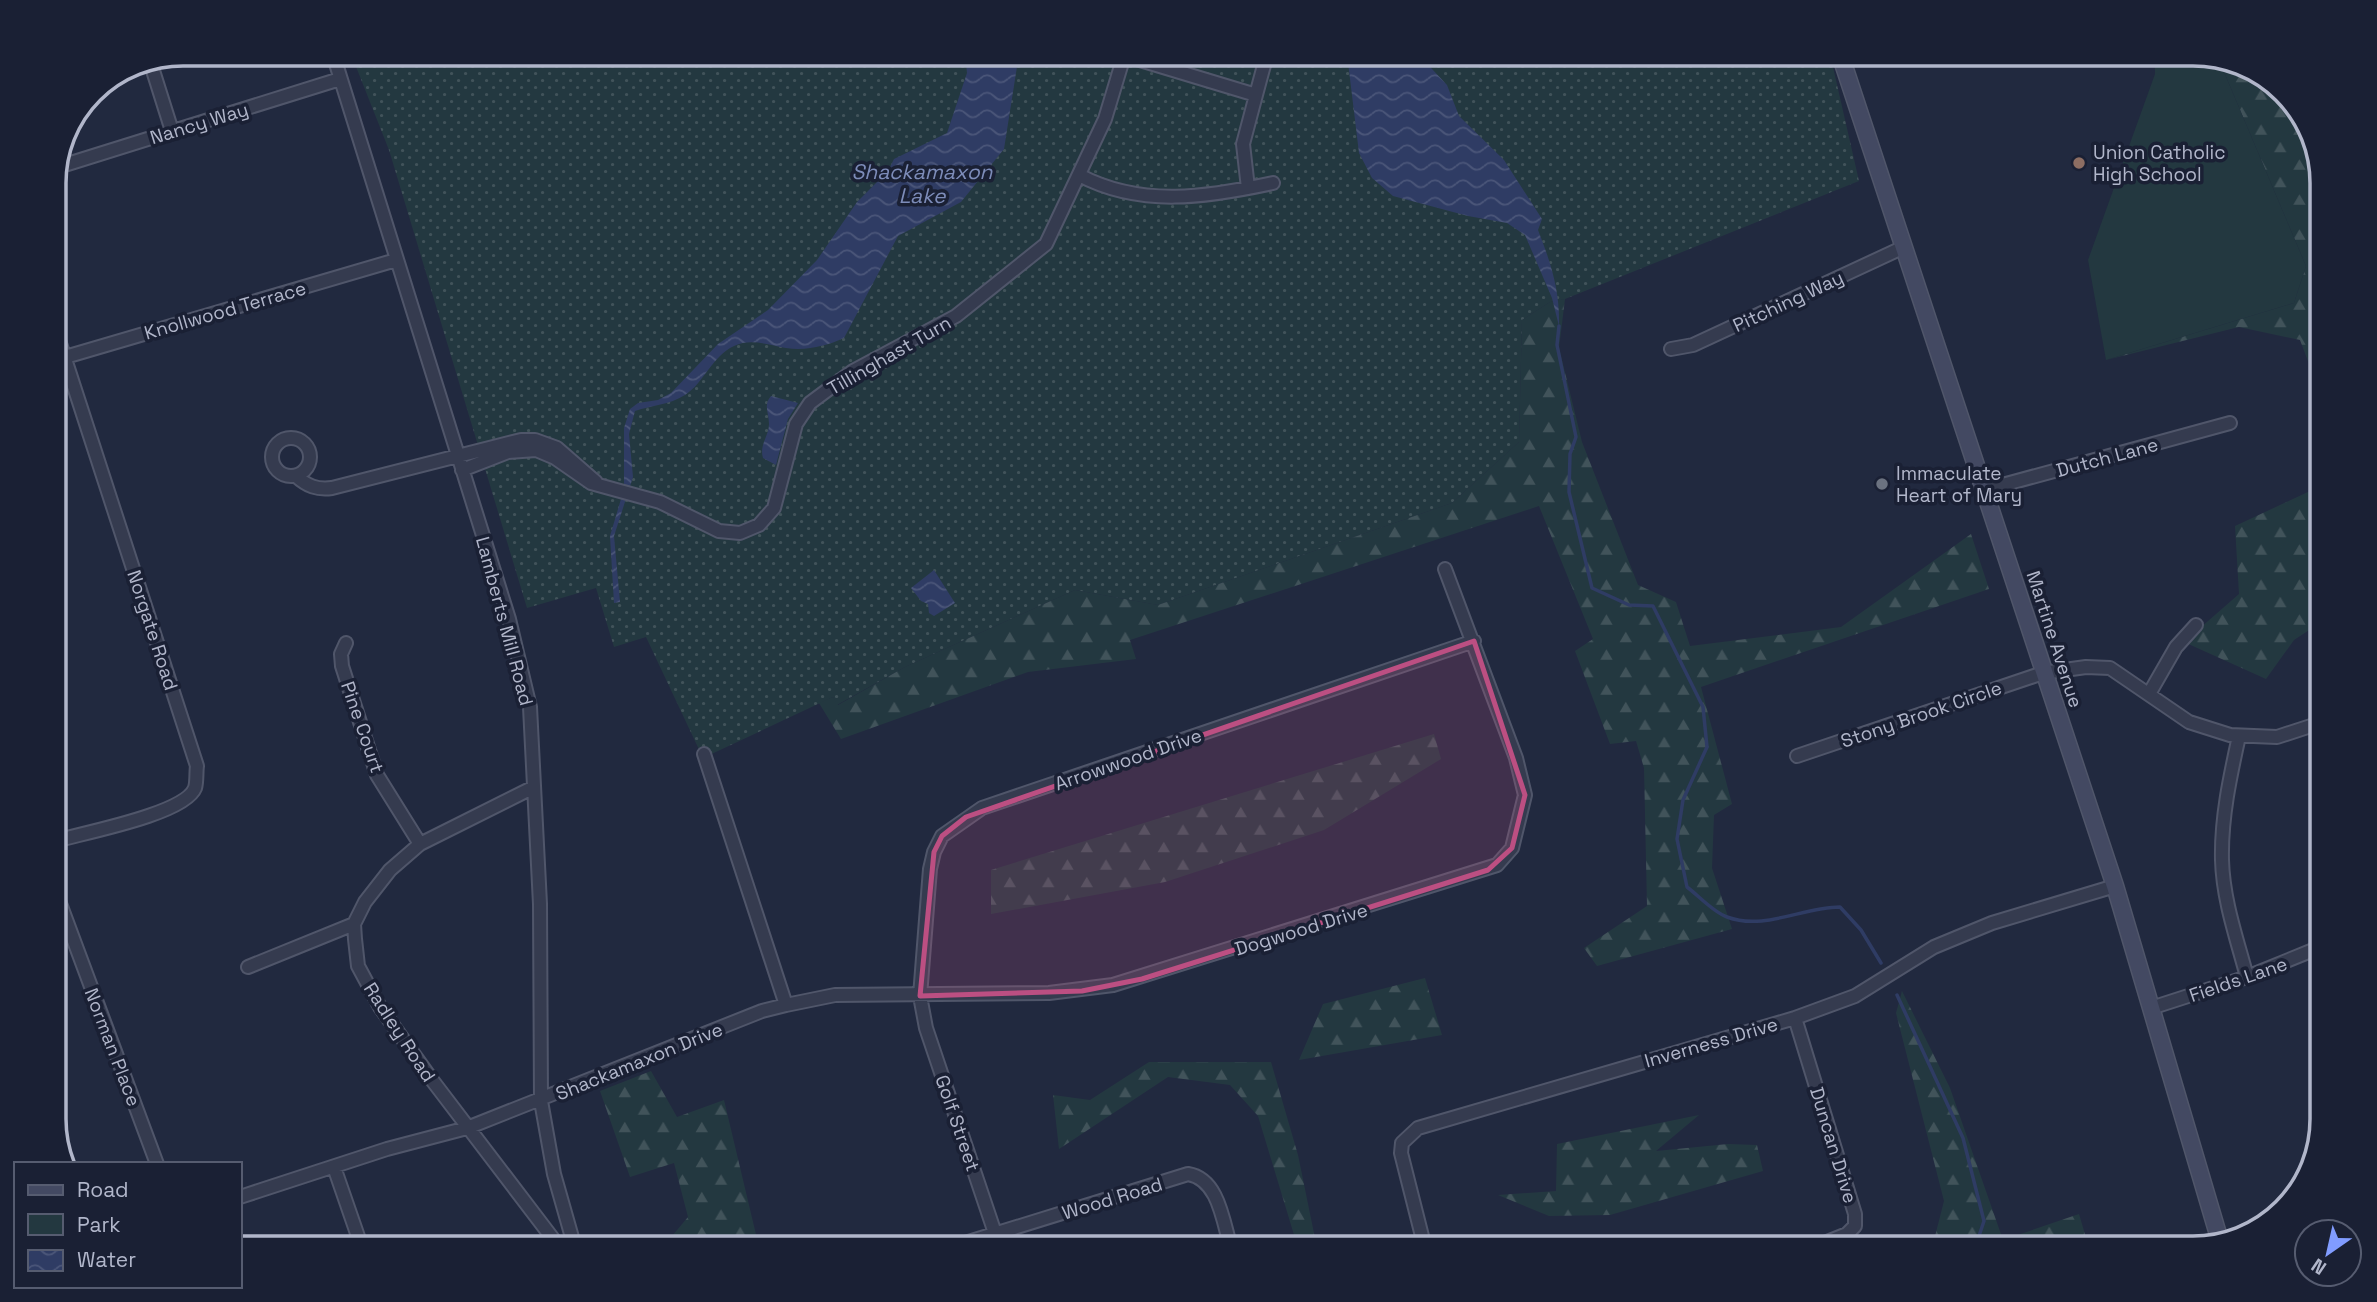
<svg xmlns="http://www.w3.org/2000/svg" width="2377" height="1302" viewBox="0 0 2377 1302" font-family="'Space Grotesk',sans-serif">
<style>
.grass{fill:url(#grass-dots)}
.forest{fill:url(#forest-firs)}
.park{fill:#233840}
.water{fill:url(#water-waves)}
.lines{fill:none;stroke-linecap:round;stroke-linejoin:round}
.stream{stroke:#2f3c64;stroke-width:3.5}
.street-casing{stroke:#50566a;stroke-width:16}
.secondary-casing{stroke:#50566a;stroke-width:19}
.street{stroke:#353b4f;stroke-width:12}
.secondary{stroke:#434962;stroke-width:16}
.marked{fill:#bc4f82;fill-opacity:0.2;stroke:#bc4f82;stroke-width:5;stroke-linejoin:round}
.education-dot{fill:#8d6e63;stroke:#1a2034;stroke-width:2.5}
.worship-dot{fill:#6b7280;stroke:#1a2034;stroke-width:2.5}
.labels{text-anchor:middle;stroke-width:7;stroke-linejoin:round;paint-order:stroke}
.street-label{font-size:19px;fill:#b1b6ca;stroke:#1a2034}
.poi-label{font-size:19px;fill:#b1b6ca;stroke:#1a2034;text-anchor:start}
.water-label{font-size:21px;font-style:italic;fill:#7d8cb9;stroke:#1a2034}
.rim{fill:none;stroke:#b1b6ca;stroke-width:3.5}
</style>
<defs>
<pattern id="grass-dots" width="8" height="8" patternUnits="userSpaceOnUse" patternTransform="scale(1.75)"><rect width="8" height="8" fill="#233840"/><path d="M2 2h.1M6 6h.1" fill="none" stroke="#41535a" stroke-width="1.8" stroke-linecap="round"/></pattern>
<pattern id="forest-firs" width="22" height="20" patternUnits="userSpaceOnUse" patternTransform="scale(1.75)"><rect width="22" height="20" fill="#233840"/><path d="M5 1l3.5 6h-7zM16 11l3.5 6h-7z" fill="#41535a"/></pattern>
<pattern id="water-waves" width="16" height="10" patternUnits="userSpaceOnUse" patternTransform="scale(1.75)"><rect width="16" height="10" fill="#2f3c64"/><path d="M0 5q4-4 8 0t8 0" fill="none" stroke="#4b5679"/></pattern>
</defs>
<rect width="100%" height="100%" fill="#21293f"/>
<path class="grass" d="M351,54H1830L1859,181L1565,299L1550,302L1522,320L1519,442L1452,503L1158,605L1075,590L905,667L837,705L833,697L703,758L646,637L614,647L596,588L527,608L389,150Z"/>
<path class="forest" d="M2219,60L2251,68L2299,110L2322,180L2323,297L2312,302L2323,330V401L2300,340L2239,327L2106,360L2294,303L2306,266Z
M1565,299L1559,348L1582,442L1638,585L1676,602L1690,646L1841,627L1971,534L1989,589L1701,687L1732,804L1714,815L1712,868L1732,929L1597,966L1584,948L1647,906L1644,768L1636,741L1610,744L1575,651L1593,639L1539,506L1130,640L1136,659L1028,672L841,739L819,703L833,697L838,705L905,667L1075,590L1158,605L1452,503L1519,442L1522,320L1550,302Z
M2323,485V621L2294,640L2266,679L2184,642L2239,594L2235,526Z
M1434,734L1441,759L1324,830L1165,882L991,914V870Z
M1425,978L1442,1035L1299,1060L1323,1004Z
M1902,991L1950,1088L2003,1240L2079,1214L2089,1248H1932L1944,1201L1896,1013Z
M1149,1062H1271L1298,1155L1317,1248H1298L1258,1116L1230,1085L1168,1077L1059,1149L1053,1095L1090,1100Z
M651,1071L677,1117L724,1100L758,1243L749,1248H667V1242L688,1217L674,1163L630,1177L600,1091Z
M1699,1115L1656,1151L1728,1144L1757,1145L1763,1171L1610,1215L1549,1216L1498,1195L1556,1191L1557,1144Z"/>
<path class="park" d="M2155,54H2194L2219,60L2306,266L2294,303L2106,360L2088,260L2155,74Z"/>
<path class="water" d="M965,54H1019L1004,149L961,202L898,236L844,338C826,346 807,351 786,348C769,345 751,338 734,346C712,356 704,383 685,395C669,405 652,405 635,411L629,434L633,477L614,536L620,602L614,603L610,536L624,489V428L630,409L638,403L658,400L671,393L718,344L768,310L817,260L857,202L888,171L894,159L947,133L967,73Z
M1347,54H1418L1447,85L1459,116L1504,160L1542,219L1538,230C1551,263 1560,291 1559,326L1552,298L1525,235L1507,223L1468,216L1393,196L1372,178L1359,153Z
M771,396L798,403L788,419L776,465L763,458C759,445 769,436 769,424C769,413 763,405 771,396Z
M934,570L955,603L934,616L929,613L928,604L921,601L911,588Z"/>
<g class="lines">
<path class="stream" d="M1559,326L1557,345L1576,437L1570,454L1569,492L1592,588L1629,605L1653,606L1703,707L1707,747L1683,800L1677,839L1687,887C1699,896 1713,912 1727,917C1764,931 1803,907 1840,907L1861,930L1881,963
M1897,995L1963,1138L1984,1221L1975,1248"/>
<defs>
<path id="street" d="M333,54L509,619L530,707L540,904L541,1101L554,1174L575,1248
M1120,54L1256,95L1243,144L1248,188
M150,61L172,131
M1256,95L1267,54
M58,167L340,79
M1079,175C1141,208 1208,197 1273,183
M55,328L197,766C196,772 197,782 195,788C185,814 83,833 55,841
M1671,349L1693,345L1904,247
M55,360L396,260
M272 457a19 19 0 1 1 38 0a19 19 0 1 1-38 0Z
M462,470L508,452L536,450L555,458L591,483L660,502L719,531L740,533L759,525L774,508L796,424L810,403L853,371L956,316L1046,244L1105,119L1124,56
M296,476C307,486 317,490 332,488L521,440H535L557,448L596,482
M1984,490L2230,423
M346,643L341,654L342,666L377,775L420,844
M2149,694L2176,647L2196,625
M2239,736C2230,777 2221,818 2222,860C2223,900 2237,939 2247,977
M704,754L786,1005
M1797,756L2043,673L2086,667L2110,668L2189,722L2230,735L2277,737L2323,722
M534,787L420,844L390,870L365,902L354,924L355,939L358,966L380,1007L432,1080L560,1248
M55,890L157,1164
M248,967L354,924
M2151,1008L2247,977L2323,946
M1795,1018L1855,1214V1226L1847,1234L1812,1248
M334,1167L362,1248
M240,1197L387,1149L467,1128L762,1011L786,1005L835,995L1049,993L1113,985L1497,865L1512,848L1525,795L1516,758L1445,569
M949,1248L1188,1174C1219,1179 1223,1222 1231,1248
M1000,1248L926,1028L920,996L930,869L934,852L942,836L982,808L1474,641
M1425,1248L1401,1153L1402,1143L1418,1128L1795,1018L1855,996L1934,947L1992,923L2115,886"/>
<path id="secondary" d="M1840,54L2115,886L2220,1241"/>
</defs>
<use href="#street" class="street-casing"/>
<use href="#secondary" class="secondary-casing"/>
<use href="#street" class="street"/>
<use href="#secondary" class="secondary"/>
</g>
<path class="marked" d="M1474,641L1525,795L1512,848L1488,870L1142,979L1082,991L920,996L934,852L942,836L966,817Z"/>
<circle class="education-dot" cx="2079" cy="163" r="7"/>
<circle class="worship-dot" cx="1882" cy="484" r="7"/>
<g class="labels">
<g class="street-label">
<text transform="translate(199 123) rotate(-17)" y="7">Nancy Way</text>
<text transform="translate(1788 301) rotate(-25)" y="7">Pitching Way</text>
<text transform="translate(225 310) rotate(-16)" y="7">Knollwood Terrace</text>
<text transform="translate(889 355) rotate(-30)" y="7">Tillinghast Turn</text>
<text transform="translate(2107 457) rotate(-15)" y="7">Dutch Lane</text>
<text transform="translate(505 621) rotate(75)" y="7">Lamberts Mill Road</text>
<text transform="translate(153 630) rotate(72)" y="7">Norgate Road</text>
<text transform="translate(2055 639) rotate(72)" y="7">Martine Avenue</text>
<text transform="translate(1921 714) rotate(-19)" y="7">Stony Brook Circle</text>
<text transform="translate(363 727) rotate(71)" y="7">Pine Court</text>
<text transform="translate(1128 759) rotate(-19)" y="7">Arrowwood Drive</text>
<text transform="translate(1301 929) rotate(-17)" y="7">Dogwood Drive</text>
<text transform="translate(2238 979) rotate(-19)" y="7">Fields Lane</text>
<text transform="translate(400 1032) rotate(57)" y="7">Radley Road</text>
<text transform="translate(1711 1042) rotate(-16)" y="7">Inverness Drive</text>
<text transform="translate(113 1047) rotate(69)" y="7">Norman Place</text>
<text transform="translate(639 1061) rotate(-22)" y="7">Shackamaxon Drive</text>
<text transform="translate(958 1123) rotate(71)" y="7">Golf Street</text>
<text transform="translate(1834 1145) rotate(73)" y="7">Duncan Drive</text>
<text transform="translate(1112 1198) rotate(-17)" y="7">Wood Road</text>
</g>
<g class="poi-label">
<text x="2093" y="159">Union Catholic<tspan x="2093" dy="22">High School</tspan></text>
<text x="1896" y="480">Immaculate<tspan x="1896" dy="22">Heart of Mary</tspan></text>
</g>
<g class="water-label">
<text x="922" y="179">Shackamaxon<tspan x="922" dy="24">Lake</tspan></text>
</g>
</g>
<path d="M0 0H2377V1302H0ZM183 66H2193A117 117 0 0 1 2310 183V1119A117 117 0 0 1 2193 1236H183A117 117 0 0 1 66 1119V183A117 117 0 0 1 183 66Z" fill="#1a2034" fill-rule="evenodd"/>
<path class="rim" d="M183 66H2193A117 117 0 0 1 2310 183V1119A117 117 0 0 1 2193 1236H183A117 117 0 0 1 66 1119V183A117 117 0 0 1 183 66Z"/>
<rect x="14" y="1162" width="228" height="126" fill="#1a2034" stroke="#565c70" stroke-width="2"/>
<rect x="28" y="1185" width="35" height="10" fill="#434962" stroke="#565c70" stroke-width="2"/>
<text x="77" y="1197" font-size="21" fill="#b1b6ca">Road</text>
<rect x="28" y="1214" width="35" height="21" fill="#233840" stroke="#565c70" stroke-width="2"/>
<text x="77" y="1232" font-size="21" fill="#b1b6ca">Park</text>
<rect x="28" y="1250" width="35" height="21" fill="url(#water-waves)" stroke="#565c70" stroke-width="2"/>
<text x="77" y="1267" font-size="21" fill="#b1b6ca">Water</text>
<g transform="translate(2328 1253) rotate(214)"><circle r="33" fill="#1a2034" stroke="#565c70" stroke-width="2"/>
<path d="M0-5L12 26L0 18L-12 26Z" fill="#819cff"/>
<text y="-10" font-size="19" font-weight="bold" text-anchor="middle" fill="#b1b6ca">N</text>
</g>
</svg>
